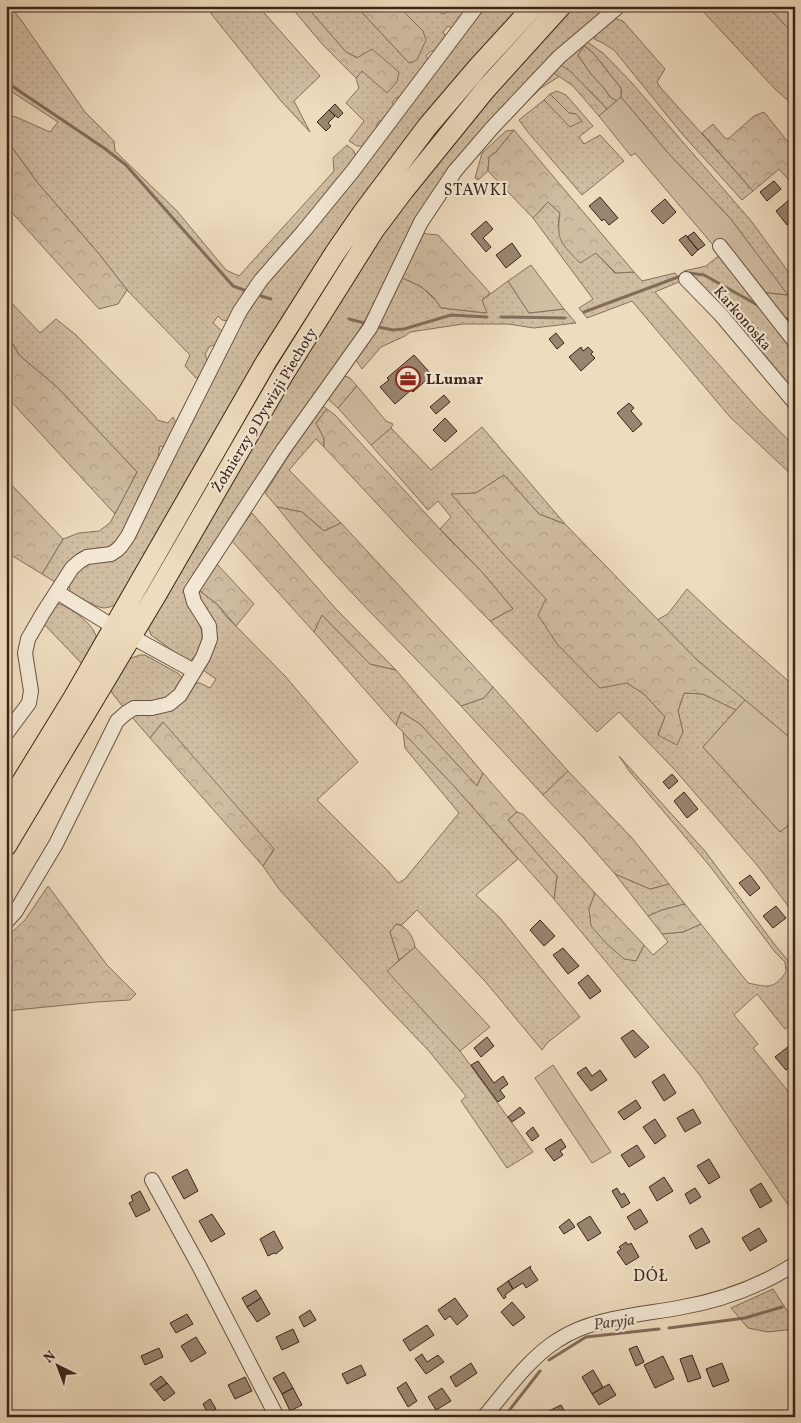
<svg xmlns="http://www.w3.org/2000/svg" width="801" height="1423" viewBox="0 0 801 1423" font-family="Vollkorn,serif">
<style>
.grass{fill:url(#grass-dots);stroke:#86705e}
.forest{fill:url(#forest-crowns);stroke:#86705e}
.green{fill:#d0bda2;stroke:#86705e}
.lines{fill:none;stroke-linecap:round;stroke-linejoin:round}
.stream{stroke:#826d5b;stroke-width:3}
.building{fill:#99846f;stroke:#3c241a}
.minor-casing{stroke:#685243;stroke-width:16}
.highway-casing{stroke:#3c241a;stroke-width:22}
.minor{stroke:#f4e8d5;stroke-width:14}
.highway{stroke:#eedcbe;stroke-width:20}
.labels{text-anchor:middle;stroke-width:4.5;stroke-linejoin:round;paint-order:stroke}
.street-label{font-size:15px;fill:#3c241a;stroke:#f4e8d5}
.poi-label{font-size:15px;font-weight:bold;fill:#3c241a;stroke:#f4e8d5;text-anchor:start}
.neighbourhood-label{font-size:16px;letter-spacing:1px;fill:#3c241a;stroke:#f4e8d5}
.water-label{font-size:16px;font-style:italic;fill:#5f483a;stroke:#f4e8d5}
</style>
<defs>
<pattern id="grass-dots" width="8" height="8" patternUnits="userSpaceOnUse" patternTransform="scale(1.25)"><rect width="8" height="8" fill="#d0bda2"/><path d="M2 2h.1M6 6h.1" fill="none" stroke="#b4a28b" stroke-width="1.8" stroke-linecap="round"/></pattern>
<pattern id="forest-crowns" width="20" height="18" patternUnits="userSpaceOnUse" patternTransform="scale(1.25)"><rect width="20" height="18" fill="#d0bda2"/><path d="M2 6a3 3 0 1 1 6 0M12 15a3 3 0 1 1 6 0" fill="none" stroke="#b4a28b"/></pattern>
</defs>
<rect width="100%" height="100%" fill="#eedcbe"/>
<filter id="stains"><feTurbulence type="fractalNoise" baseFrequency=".004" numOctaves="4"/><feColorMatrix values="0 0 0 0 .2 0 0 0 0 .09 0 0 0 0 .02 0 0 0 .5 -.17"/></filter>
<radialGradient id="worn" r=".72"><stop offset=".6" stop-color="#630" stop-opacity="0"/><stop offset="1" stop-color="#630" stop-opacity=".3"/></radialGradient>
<path class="grass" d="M6,6H10L21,20L85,112L114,141L115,151L177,211L226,270L239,276L334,171L333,158L347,145L354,151L356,157L300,230L293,233L254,280L228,321L222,320L218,316L213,323L223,332L216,345L210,346L205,354L208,362L201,377L196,378L185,366L190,355L127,290L100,255L37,182L6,139V115L16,117L50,132L58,122L6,88V27H13L6,15Z
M205,6H258L320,76L294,101L310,132L281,101Z
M306,6H356L409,63L423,31L398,6H434L442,14L451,11L454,6H471L453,29L448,26L443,32L446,37L437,50L431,51L426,56L429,60L403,96L396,98L392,103L395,106L385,120L379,121L376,126L377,129L364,146H357L349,141L364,121L346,103L359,88L356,78L361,71L358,58L346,52Z
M482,6H521L452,84L119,602C115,605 109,608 104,608C94,607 79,596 70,592L69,581C71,578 73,574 76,571C92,555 122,568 130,541L250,302Z
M570,6H611L422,211L395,259L375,302L349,349L188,600C199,622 213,642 189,662L184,659L151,635L149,630L148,622L274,404L386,224L440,155Z
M698,6H767L795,35V107L775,89Z
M613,18L623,21L665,69L657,82L660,87L753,191L742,200L683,135L614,50L601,42L594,39L598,30Z
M586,41L604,54L631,82L752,222L795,281V322L790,323L783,321L761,292L787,295L730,218L668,153L621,97V88L593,53L585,46L578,55L591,74L604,88L610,97L617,101L607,109L589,90L560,76L541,88L512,117L544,78Z
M557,91L566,95L593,126L579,137L584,144L600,135L624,161L582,195L527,131L519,120L544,100L570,126L582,121L576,114L569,113L550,94Z
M514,130L496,152L489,157L488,171L478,180L475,178L482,153L506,131Z
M548,202L560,213L558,226L596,253L615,273L634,272L642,281L675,273L681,281L655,292L756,407L795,447V478L730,417L632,301L587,318L579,308L593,299L533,218Z
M721,254L795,347V396L716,305L684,271L706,266Z
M400,277L422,287L436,301L441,308L486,313L482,300L508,281L529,313L564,309L576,323L534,328L508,324H463L410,332L405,336L381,347L362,369L356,360L391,301Z
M6,297L40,333L56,319L76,335L155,416L157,420L168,423L173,417L176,423L165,447L160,446L158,455L161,458L120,541L55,582L42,574L63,539L79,533L99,531L110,523L137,472L57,387L19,355L6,332Z
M321,405L327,409L316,423L324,438V447L316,439L289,470L341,523L324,531L302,512L277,507L265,493Z
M482,427L565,524L539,514L504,475L476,493L452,495L505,556L627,683L644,694L665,717L658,734L683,732L678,711L684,693L703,694L736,710L703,747L780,832L795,820V915L757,865L675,770L619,712L597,732L490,621L513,609L482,572L440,529L451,517L438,501L428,510L371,445L391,428L431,470Z
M687,589L726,626L795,687V742L697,660L657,620L668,614Z
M199,590L218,605L225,615L285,676L358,762L317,800L387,870L398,883L405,879L459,813L405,748L403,732L453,785L518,859L476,895L500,918L580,1017L547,1043L542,1050L484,980L417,910L402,925L396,924L390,932L399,960L388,971L460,1051L533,1152L507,1168L461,1101L466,1096L428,1050L385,1005L279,889L263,866L274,850L162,723L150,738L131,716L138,714L193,683H200L210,688L216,679L203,670L208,657Z
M59,604C70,607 99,627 96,641C95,647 86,659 83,665L42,622L53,606Z
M321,614L370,664L396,670L483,773L477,786L420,724L401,712L396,725L314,632Z
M140,655H145L179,674L182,678C179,684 177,691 171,695C160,703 137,704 123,707L109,689L126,660Z
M493,687L568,771L543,795L461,706L484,698Z
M619,756L705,851L775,945L795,969V1021L785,1029L757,994L734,1015L758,1044L753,1048L795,1100V1215L699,1074L554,899L557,876L508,820L517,812L523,814L595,893L589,909L636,961L644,945L653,955L668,942L662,934L683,932L701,924L748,983C767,987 774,990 786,972L785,962L775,952L709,865L630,772Z
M615,874L650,889L669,884L685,904L662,910L648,916Z
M773,1289L792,1318L795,1329L768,1332L748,1328L731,1308Z"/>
<path class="forest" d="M290,6H306L346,52L357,58L372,49L399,72L397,82L387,93L362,71L356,78L323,45Z
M356,6H398L423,31L426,40L417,60L409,63Z
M767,6H795V35Z
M584,46L593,53L621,88V97L617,101L610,97L604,88L591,74L578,55Z
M557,63L570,71L607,109L599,116L573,86L554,73Z
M550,94L569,113L576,114L582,121L570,127L544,100Z
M764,112L788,142L795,141V187L779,169L753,191L702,133L713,124L726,139L729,138L754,116Z
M514,130L634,272L616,273L596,253L580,263C561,243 556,241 560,213L548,202L533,218L488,171L489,157L496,152Z
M6,139L37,182L100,255L127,290L118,304L99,309L6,206Z
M419,233L438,235L490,293L482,300L487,313L441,308C429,289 419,285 400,277Z
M6,332L19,355L57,387L137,472L115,514L6,396Z
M343,375L350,378L357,386L338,408L329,400V393Z
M327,409L335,415L450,540L482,572L513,609L490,621L409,538L324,447V438L316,423Z
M504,475L539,514L565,524L697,660L745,700L736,710L703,694L684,693L678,711L683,732L677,745L658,735L665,717L644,694L627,683L600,688L557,644L538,615L546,599L505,556L451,494L476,493Z
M6,479L63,539L42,574L6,552Z
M277,507L302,512L324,531L341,523L493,687L484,698L461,706C399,640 333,578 277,507Z
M252,513L336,609L396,670L370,664L322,615L314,632L231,540Z
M216,563L254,604L236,626L218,605L199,590Z
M401,712L420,724L477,786L483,773L517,812L508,820L557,876L554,899L453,785L396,725Z
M163,722L274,849L263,866L150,738Z
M568,771L632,838L669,884L650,889L615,874L580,834L543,795Z
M48,886L107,965L136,994L130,1000L96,1002L6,1011V938L25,920Z
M595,893L644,945L636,961L624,959L607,944L591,926L589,909Z
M685,904L701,924L683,932L662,934L648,916L662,910Z
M396,924C407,926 413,936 415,947L399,960L390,932Z"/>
<path class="green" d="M621,97L668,153L730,218L788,295L761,292L720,241L713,245L635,153L631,156L599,116Z
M531,265L564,309L529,313L508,281Z
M357,386L386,421L393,424L391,428L371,445L338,408Z
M745,700L795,742V820L780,832L703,747Z
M415,947L490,1027L460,1051L387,971Z
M553,1065L611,1152L592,1163L535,1078Z"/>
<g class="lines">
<path class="stream" d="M6,82L104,148L126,165L233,286L244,290
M261,296L271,299
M584,312L689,273L704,275L761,307
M501,317L565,318
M782,317L786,319L795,318
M349,319L364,323
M378,327L393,330L404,329L451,315L487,317
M794,1297H795
M669,1328L745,1318L782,1307
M549,1360L586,1337L659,1329
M504,1417L540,1371"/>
</g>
<path class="building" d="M335,104L343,113L338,118L329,110Z
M329,110L335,116L328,123L331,126L326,131L317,122Z
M774,181L781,189L767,201L760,192Z
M600,197L618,218L609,225L604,219L602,221L589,206Z
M665,199L676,212L663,224L651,211Z
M789,200L795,207V218L787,225L776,211Z
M486,221L493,229L483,238L491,247L486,252L471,234Z
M694,232L705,245L698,250L687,237Z
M686,235L698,250L692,256L679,240Z
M512,243L521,256L506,268L496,255Z
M556,333L564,343L557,349L549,339Z
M581,347L583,351L588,347L593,352L591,354L595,358L581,371L569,357Z
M414,355L432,375L413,392L411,390L395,404L380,387L389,380L387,378Z
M444,395L450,402L436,414L430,407Z
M629,403L634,408L631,411L642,424L633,432L617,413Z
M445,418L457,431L445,442L433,430Z
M672,774L678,781L669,789L663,782Z
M684,792L698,809L687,818L674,801Z
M750,875L760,888L750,896L739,883Z
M776,906L786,918L773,928L763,916Z
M540,920L555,936L544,946L530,930Z
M563,948L579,966L568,974L553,955Z
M588,975L601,991L590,999L578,983Z
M633,1030L649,1047L635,1058L621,1038Z
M487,1037L494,1046L481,1057L474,1048Z
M789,1046L795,1052V1063L786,1070L775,1057Z
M478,1061L494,1083L503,1076L508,1084L500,1090L505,1097L498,1102L471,1065Z
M586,1067L592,1076L600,1070L607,1080L591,1091L577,1073Z
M664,1074L676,1093L664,1101L652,1082Z
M636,1100L641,1108L624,1120L618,1112Z
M520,1107L525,1113L512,1122L508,1117Z
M693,1109L701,1123L685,1132L677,1118Z
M655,1119L666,1136L655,1144L643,1127Z
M533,1127L539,1136L532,1141L526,1133Z
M561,1139L566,1147L560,1151L563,1155L554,1161L545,1149Z
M637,1145L645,1157L629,1167L621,1155Z
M709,1159L720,1177L709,1184L697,1166Z
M187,1169L198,1191L184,1199L172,1177Z
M664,1177L673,1191L657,1201L649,1187Z
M761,1183L772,1201L760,1208L750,1190Z
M617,1188L621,1195L624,1193L630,1203L622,1208L612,1191Z
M695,1188L701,1197L690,1204L685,1194Z
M140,1191L150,1210L136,1217L129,1203L133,1201L131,1196Z
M640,1209L648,1222L635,1230L627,1217Z
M212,1214L225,1234L211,1242L199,1221Z
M590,1216L601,1233L588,1241L577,1224Z
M569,1219L575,1227L564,1234L559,1227Z
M702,1228L710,1242L696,1249L689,1236Z
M759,1228L767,1241L750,1251L742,1238Z
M274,1231L283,1248L276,1254L274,1253L268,1256L260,1239Z
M626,1242L628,1245L631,1243L639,1257L626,1265L617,1252L621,1249L619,1247Z
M531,1266L530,1268L538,1280L526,1288L523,1283L513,1289L508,1281Z
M508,1281L513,1289L505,1295L506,1297L504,1299L497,1289Z
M256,1290L261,1298L247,1307L242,1298Z
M261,1298L270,1314L257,1322L247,1307Z
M455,1298L468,1316L457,1325L450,1316L445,1320L438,1310Z
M512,1302L525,1317L513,1326L501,1312Z
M310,1310L316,1320L304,1327L299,1317Z
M187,1314L193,1324L176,1333L170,1323Z
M427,1325L434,1335L410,1351L403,1340Z
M293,1329L299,1342L282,1350L276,1337Z
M196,1337L206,1353L191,1362L181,1346Z
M637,1346L644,1362L636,1366L629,1349Z
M159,1348L163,1357L145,1365L141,1356Z
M422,1354L427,1362L438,1355L444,1362L426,1374L415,1359Z
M692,1355L701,1378L688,1382L680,1359Z
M663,1356L674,1379L655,1388L644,1365Z
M471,1363L477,1373L456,1387L450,1377Z
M722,1363L729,1381L713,1387L706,1369Z
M361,1365L366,1375L347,1384L342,1374Z
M593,1370L603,1387L592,1394L582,1377Z
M284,1372L293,1388L282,1394L273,1378Z
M161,1376L167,1383L156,1391L150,1384Z
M245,1377L252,1391L235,1399L228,1385Z
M406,1382L417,1401L408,1407L397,1388Z
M167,1383L175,1393L164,1401L156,1391Z
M609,1384L616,1395L599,1405L592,1394Z
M293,1388L302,1405L290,1411L282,1394Z
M442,1388L451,1401L436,1410L428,1397Z
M210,1399L216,1409L208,1414L203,1404Z
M561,1405L568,1417H553L549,1411Z"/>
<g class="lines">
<defs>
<path id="minor" d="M720,246L795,342
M686,279L721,315L795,403
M57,592L114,627L194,671
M6,734L29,703L31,691L25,653L28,639L43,613L72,568L80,561L87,557L111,554L117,550L121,546L128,536L157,476L240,311L261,280L303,232L352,172L477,6
M6,922L16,911L56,844L117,721L126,713L134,708H152L169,704L180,695L203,657L210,639L209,626L194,602L191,591L283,450L370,328L421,222L455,171L492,128L559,57L619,6
M152,1180L198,1264L277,1417
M484,1417C506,1391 529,1358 558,1340C591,1318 639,1315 678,1308C720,1301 759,1287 795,1264"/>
<path id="highway" d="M6,808L74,697L266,362L335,253L364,211L427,127L479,66L534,6
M6,846L156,595L283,375L374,230L404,190L485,90L561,6"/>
</defs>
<use href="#minor" class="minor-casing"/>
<use href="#highway" class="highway-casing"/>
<use href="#minor" class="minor"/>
<use href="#highway" class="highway"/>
</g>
<defs>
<symbol id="office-ring" viewBox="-11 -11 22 22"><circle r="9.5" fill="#f4e8d5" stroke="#8f2418" stroke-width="1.5"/><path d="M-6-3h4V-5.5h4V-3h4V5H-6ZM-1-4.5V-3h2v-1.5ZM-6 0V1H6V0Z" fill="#8f2418"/></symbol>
</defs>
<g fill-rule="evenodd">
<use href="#office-ring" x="394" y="365" width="28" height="28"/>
</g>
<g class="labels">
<g class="street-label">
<text transform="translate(743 318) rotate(49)" y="5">Karkonoska</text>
<text transform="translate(264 410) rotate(-59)" y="5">Żołnierzy 9 Dywizji Piechoty</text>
</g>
<g class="poi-label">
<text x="426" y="384">LLumar</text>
</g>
<g class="neighbourhood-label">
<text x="476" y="195">STAWKI</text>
<text x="651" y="1281">DÓŁ</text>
</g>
<g class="water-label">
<text transform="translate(614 1321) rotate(-7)" y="6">Paryja</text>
</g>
</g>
<rect width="801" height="1423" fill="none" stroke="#eedcbe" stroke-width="25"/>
<rect x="8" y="8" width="786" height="1408" fill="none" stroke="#3c241a" stroke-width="2.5"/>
<rect x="12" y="12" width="776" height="1398" fill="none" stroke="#3c241a"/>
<g transform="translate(58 1366) rotate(318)" stroke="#f4e8d5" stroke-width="4" paint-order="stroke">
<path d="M0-4L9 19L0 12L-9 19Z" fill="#3c241a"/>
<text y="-8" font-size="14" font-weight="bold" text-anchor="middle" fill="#3c241a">N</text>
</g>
<rect width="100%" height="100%" filter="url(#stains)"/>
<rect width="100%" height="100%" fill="url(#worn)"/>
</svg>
